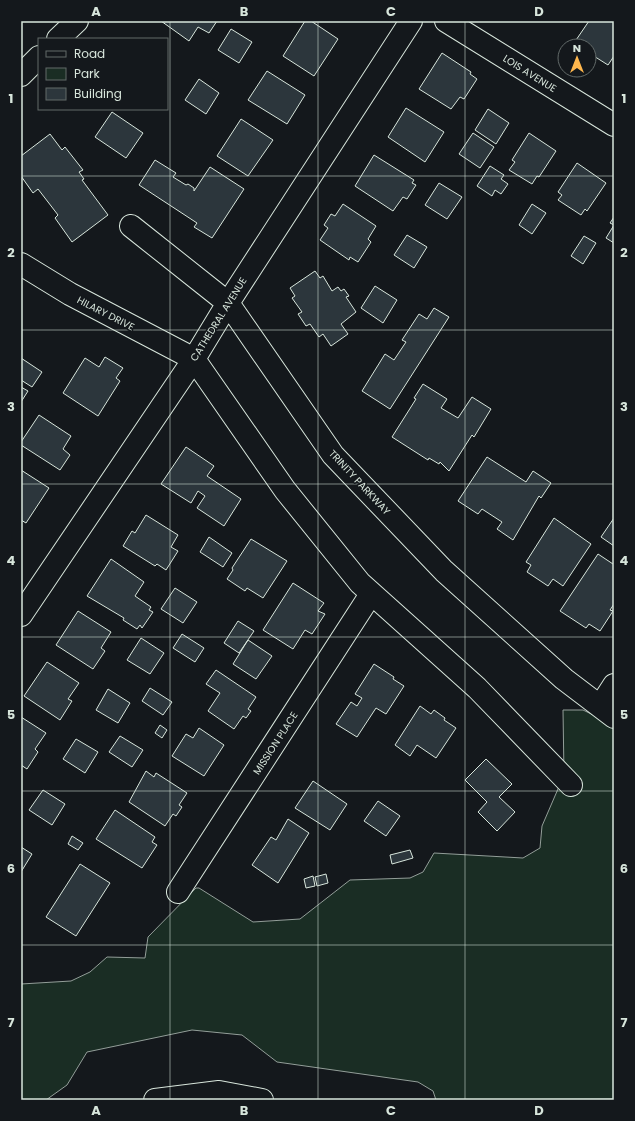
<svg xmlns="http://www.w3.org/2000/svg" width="635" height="1121" viewBox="0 0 635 1121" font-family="Poppins,sans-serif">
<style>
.green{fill:#1a2d24;stroke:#939e99}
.building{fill:#2c363c;stroke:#d8e6dc}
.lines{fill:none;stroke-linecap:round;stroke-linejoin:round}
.minor-casing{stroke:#d8e6dc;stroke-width:24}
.minor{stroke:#14181c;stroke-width:22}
.grid{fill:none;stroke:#d8e6dc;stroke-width:1;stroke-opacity:0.55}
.labels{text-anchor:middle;stroke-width:3;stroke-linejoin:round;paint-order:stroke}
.street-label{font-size:10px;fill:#d8e6dc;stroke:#14181c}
.neatline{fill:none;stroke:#d8e6dc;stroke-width:1.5}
.grid-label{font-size:13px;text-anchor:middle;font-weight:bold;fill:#d8e6dc}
</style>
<rect width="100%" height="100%" fill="#14181c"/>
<path class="green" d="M563,710H583L614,725V1099L436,1100L433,1091L418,1082L277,1062L242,1035L192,1030L87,1052L67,1085L46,1100H21V984L71,981L90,972L107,957L145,958L148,937L196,888H199L253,922L300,919L350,880L410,878L423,872L434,853L523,858L540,848L542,826L564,775Z"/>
<path class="building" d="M161,21H217L209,33L198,27L189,41Z
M305,21H311L338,39L314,76L283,56Z
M589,21H614V56L608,65L589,53V46H579L574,43Z
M231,29L252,42L239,63L218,50Z
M442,53L471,72L470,74L477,79L464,99L460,97L451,109L419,89Z
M267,71L305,95L287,124L248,100Z
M199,79L219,93L206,114L185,100Z
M406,108L444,132L425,162L388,137Z
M488,109L509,123L496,144L475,130Z
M112,112L143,133L126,158L95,137Z
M241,119L273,140L248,176L217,156Z
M473,133L494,147L480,168L459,154Z
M529,133L556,151L539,177L537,176L532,184L509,170L515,162L512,160Z
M50,134L62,150L65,147L83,170L79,172L84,179L82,180L108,215L72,242L55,218L58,215L38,189L33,193L21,176V156Z
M374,155L414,180L412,183L416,185L407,199L403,197L393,211L355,186Z
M155,160L176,173L173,177L186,185L188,184L194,188V191L210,167L244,189L212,238L194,227L197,223L139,185Z
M577,163L606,183L587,211L585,209L581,215L558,200L562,195L558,192Z
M490,166L504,175L501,179L508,184L501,194L495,190L492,196L477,186Z
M439,183L462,197L447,219L425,205Z
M343,204L376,226L368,239L371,242L358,262L350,257L349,260L320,240L328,228L324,225L331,214L335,216Z
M532,204L546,213L532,234L519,225Z
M614,217V243L606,238L614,225L610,223Z
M407,235L427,247L414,268L394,255Z
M584,236L596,243L583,264L571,256Z
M315,271L320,278L323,276L332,291L338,287L341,291L344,289L349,296L346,297L356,312L341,324L348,334L331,346L323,334L319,337L310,324L306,326L298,314L302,312L292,298L295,296L290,288Z
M375,286L397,300L383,323L361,308Z
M434,308L449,317L390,409L362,391L385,354L394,360L406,342L402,340L419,314L427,319Z
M105,357L123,368L116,378L120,381L98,416L63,393L85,358L99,367Z
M21,358L42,372L32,387L21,380Z
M423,384L447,399L441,408L458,418L472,397L491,409L474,437L472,435L449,471L440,462L439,464L429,458L428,460L392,437L416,399L414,398Z
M21,387L28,391L21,402Z
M39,415L71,436L63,449L70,455L60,470L21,445V442Z
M186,447L214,466L207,476L241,499L224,526L197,508L205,496L198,491L191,503L161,484Z
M487,457L526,482L533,471L551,483L541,498L539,496L513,540L497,529L502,522L482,509L478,514L458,501Z
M21,470L49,488L26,523L21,520Z
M146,515L178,535L171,547L178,551L166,570L157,564L155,566L123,546L132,531L135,533Z
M554,518L591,544L563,586L553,579L548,586L527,572L531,565L526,562Z
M614,518V546L601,537Z
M209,537L232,553L223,567L200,552Z
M251,539L287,561L263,598L247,588L245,591L227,579L233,570L232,568Z
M598,554L613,564L614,563V604L610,610L613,611L600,631L589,624L586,628L560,611Z
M111,559L144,582L135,596L151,607L149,610L153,612L142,628L140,625L137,629L123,620L124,618L87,596Z
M293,583L324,603L318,611L325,614L312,634L305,630L293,649L263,630Z
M175,588L197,602L183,623L161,609Z
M78,611L111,632L101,648L105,651L93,669L56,645Z
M238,621L254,631L239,653L224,643Z
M182,634L204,648L195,662L173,648Z
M141,638L164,653L150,674L127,660Z
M248,640L272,656L256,679L233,664Z
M47,662L79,683L68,699L72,701L60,720L24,696Z
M374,664L394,677L393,679L404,686L386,714L376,708L357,737L336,724L351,702L357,706L362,698L355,694Z
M216,670L256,697L248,709L251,711L246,718L243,716L234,729L208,711L220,693L206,684Z
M150,688L172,702L163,715L142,701Z
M108,689L130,703L118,723L96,710Z
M420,706L431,714L434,710L445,718L444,720L456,728L436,758L417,745L410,756L395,745Z
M21,717L46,733L35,749L38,752L27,769L21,765Z
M160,725L167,730L162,738L155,733Z
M199,728L224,745L204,776L172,756L186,734L193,738Z
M120,736L143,750L132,767L109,752Z
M76,739L98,752L85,773L63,759Z
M486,759L512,784L499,797L515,812L497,831L478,812L487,802L465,780Z
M146,771L154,777L156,773L187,793L179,805L182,807L176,816L173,814L165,826L129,802Z
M313,781L347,804L330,830L295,808Z
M43,790L65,804L52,825L29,810Z
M378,801L400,816L386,836L364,821Z
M115,810L155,837L152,842L157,845L142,868L96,839Z
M288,819L309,833L278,883L252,865L271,837L276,840Z
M72,836L83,843L78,850L68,844Z
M21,847L32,854L21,872Z
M410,850L413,858L392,864L390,855Z
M80,864L110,883L76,936L46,917Z
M326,874L328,883L317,886L315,877Z
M313,876L315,886L306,888L304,879Z"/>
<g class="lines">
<defs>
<path id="minor" d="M446,21L614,125
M58,39L77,21
M21,75L39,57
M131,226L228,303L333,455L444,571L564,679L614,717
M21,264L70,294L194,359L285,490L360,583L477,688L571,785
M21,615L194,359L228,303L411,21
M601,705L614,685
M178,892L371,594
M155,1100L219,1092L262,1100"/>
</defs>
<use href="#minor" class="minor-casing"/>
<use href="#minor" class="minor"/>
</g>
<path class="grid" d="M170,21V1100M318,21V1100M465,21V1100M21,176H614M21,330H614M21,484H614M21,637H614M21,791H614M21,945H614"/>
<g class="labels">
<g class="street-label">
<text transform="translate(530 73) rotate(32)" y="4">LOIS AVENUE</text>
<text transform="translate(106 313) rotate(27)" y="4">HILARY DRIVE</text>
<text transform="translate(218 319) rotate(-58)" y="4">CATHEDRAL AVENUE</text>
<text transform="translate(360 482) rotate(47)" y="4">TRINITY PARKWAY</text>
<text transform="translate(275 743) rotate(-57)" y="4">MISSION PLACE</text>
</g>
</g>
<rect width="635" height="1121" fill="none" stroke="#14181c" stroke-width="44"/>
<rect x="38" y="38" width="130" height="72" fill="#14181c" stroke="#626a69"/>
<rect x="46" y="51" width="20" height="6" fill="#14181c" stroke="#626a69"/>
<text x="74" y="58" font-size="12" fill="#d8e6dc">Road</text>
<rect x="46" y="68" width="20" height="12" fill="#1a2d24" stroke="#626a69"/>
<text x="74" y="78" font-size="12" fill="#d8e6dc">Park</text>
<rect x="46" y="88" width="20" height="12" fill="#2c363c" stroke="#626a69"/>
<text x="74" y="98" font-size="12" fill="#d8e6dc">Building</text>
<g transform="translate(577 58)"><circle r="19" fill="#14181c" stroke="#626a69"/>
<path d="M0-3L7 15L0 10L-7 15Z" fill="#ffb74d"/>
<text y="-6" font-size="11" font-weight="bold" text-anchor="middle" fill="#d8e6dc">N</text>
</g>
<rect x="22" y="22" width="591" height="1077" class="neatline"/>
<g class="grid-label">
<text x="96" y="16">A</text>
<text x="244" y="16">B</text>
<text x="391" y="16">C</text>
<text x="539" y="16">D</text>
<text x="11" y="103">1</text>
<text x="624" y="103">1</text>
<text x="11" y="257">2</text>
<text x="624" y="257">2</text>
<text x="11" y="411">3</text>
<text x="624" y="411">3</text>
<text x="11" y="565">4</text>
<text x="624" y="565">4</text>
<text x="11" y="719">5</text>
<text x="624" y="719">5</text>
<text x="11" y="873">6</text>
<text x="624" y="873">6</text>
<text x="11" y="1027">7</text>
<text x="624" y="1027">7</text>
<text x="96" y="1115">A</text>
<text x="244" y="1115">B</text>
<text x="391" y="1115">C</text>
<text x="539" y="1115">D</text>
</g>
</svg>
